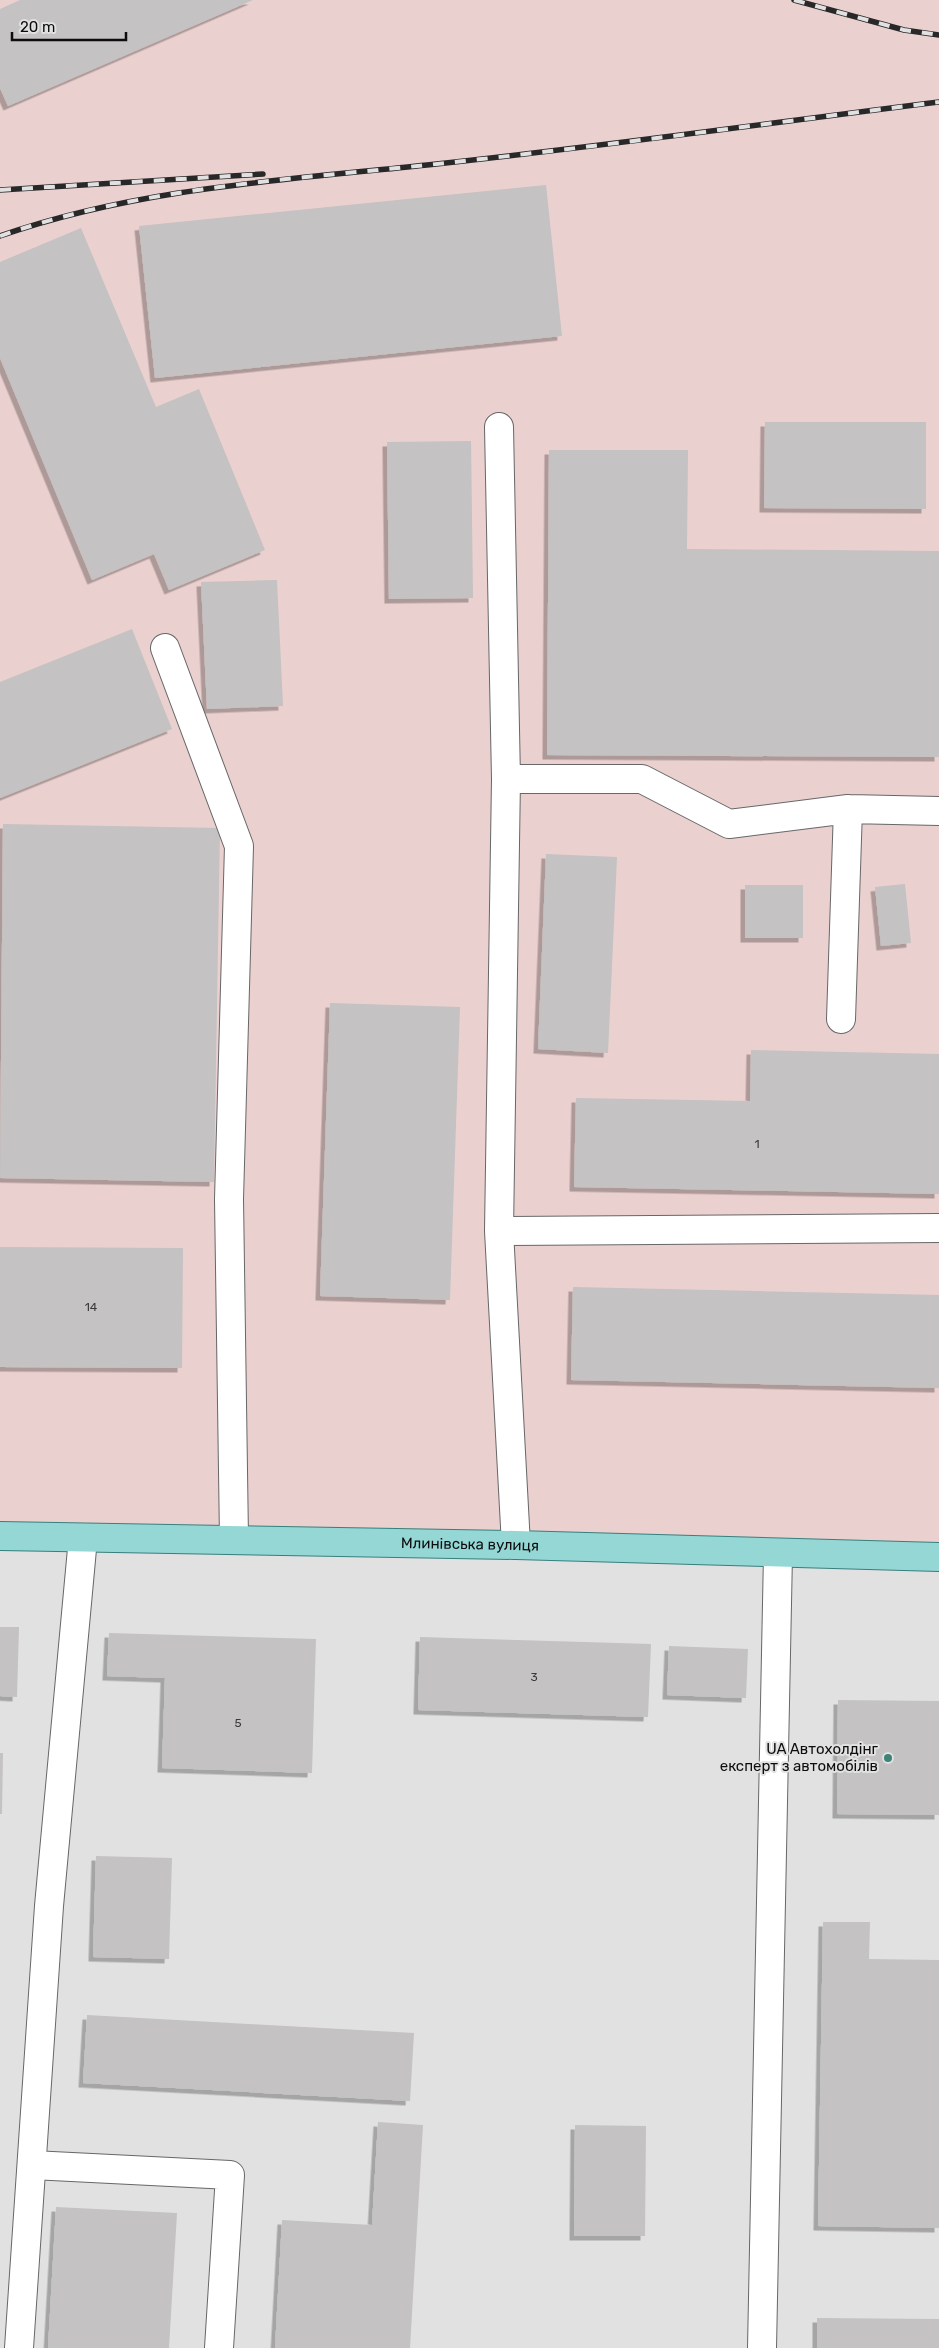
<svg xmlns="http://www.w3.org/2000/svg" width="939" height="2348" viewBox="0 0 939 2348" font-family="Rubik,sans-serif">
<style>
.industrial{fill:#ead0cf}
.building{fill:#c4c2c2;filter:url(#shadow)}
.lines{fill:none;stroke-linecap:round;stroke-linejoin:round}
.minor-casing{stroke:#676768;stroke-width:30}
.major-casing{stroke:#377f7d;stroke-width:30}
.minor{stroke:#fff;stroke-width:28}
.major{stroke:#94d7d5;stroke-width:28}
.rail-casing{stroke:#282829;stroke-width:5.5}
.rail{stroke:#e1e1e2;stroke-width:4;stroke-dasharray:11;stroke-linecap:butt}
.poi-dot{fill:#3e8377;stroke:#e1e1e2;stroke-width:2}
.labels{text-anchor:middle;stroke-width:4;stroke-linejoin:round;paint-order:stroke}
.number-label{font-size:12px;fill:#3b3a3b}
.street-label{font-size:15px;fill:#0d0d0e;stroke:#e1e1e2}
.poi-label{font-size:15px;fill:#0d0d0e;stroke:#e1e1e2;text-anchor:end}
</style>
<defs>
<filter id="shadow"><feDropShadow dx="-4.5" dy="4.5" stdDeviation="0" flood-color="#0004"/></filter>
</defs>
<rect width="100%" height="100%" fill="#e1e1e2"/>
<path class="industrial" d="M0,0H939V1557L0,1536Z"/>
<path class="building" d="M20,0H253L8,106L0,88V9Z
M546,185L562,336L155,378L139,226Z
M81,228L156,407L199,389L265,550L169,590L154,554L92,580L0,358V262Z
M765,422H926V509L764,508Z
M471,441L473,598L389,599L387,442Z
M549,450H688L687,549L939,551V757L547,755Z
M277,580L283,706L207,709L201,582Z
M132,629L172,729L0,798V682Z
M3,824L220,828L214,1182L0,1178Z
M546,854L617,857L608,1053L538,1049Z
M905,884L911,943L881,946L875,887Z
M745,885H803V938H745Z
M330,1003L460,1007L450,1300L320,1296Z
M751,1050L939,1054V1194L574,1187L576,1098L750,1101Z
M0,1247L183,1248L182,1368L0,1367Z
M573,1287L939,1295V1388L571,1380Z
M0,1627H19L17,1697L0,1696Z
M109,1633L316,1639L312,1773L162,1768L165,1678L107,1676Z
M420,1637L651,1644L648,1717L418,1710Z
M669,1646L748,1649L746,1698L667,1695Z
M838,1700L939,1701V1815L837,1814Z
M0,1753H3L2,1814H0Z
M96,1856L172,1858L169,1959L93,1957Z
M823,1922H870L869,1959L939,1960V2228L818,2226Z
M87,2015L414,2033L410,2101L83,2083Z
M378,2122L423,2125L410,2348H275L282,2220L372,2225Z
M575,2125L646,2126L645,2236H574Z
M56,2207L177,2213L169,2348H48Z
M817,2318L939,2319V2348H817Z"/>
<g class="lines">
<defs>
<path id="minor" d="M499,427L506,779L499,1231L516,1545
M165,648L239,846L229,1199L234,1539
M506,779H642L729,824L848,809L939,811
M841,1019L848,809
M499,1231L939,1228
M32,2165L230,2175L219,2348
M19,2348L49,1906L83,1538
M762,2348L778,1554"/>
<g id="major">
<path id="s1" d="M0,1536L516,1545L939,1557"/>
</g>
</defs>
<use href="#minor" class="minor-casing"/>
<use href="#major" class="major-casing"/>
<use href="#minor" class="minor"/>
<use href="#major" class="major"/>
<defs>
<path id="rail" d="M794,0L904,30L939,35
M0,190L263,174
M0,236C137,188 284,180 427,165C598,147 769,123 939,102"/>
</defs>
<use href="#rail" class="rail-casing"/>
<use href="#rail" class="rail"/>
</g>
<circle class="poi-dot" cx="888" cy="1758" r="5"/>
<g class="labels">
<g class="number-label">
<text x="757" y="1148">1</text>
<text x="91" y="1311">14</text>
<text x="534" y="1681">3</text>
<text x="238" y="1727">5</text>
</g>
<g class="street-label">
<text dy="5" stroke="none"><textPath href="#s1" startOffset="470">Млинівська вулиця</textPath></text>
</g>
<g class="poi-label">
<text x="878" y="1754">UA Автохолдінг<tspan x="878" dy="17">експерт з автомобілів</tspan></text>
</g>
</g>
<path d="M12 32v8h114v-8" fill="none" stroke="#0d0d0e" stroke-width="2.5"/>
<text x="20" y="32" font-size="15" fill="#0d0d0e" stroke="#e1e1e2" stroke-width="4" paint-order="stroke">20 m</text>
</svg>
